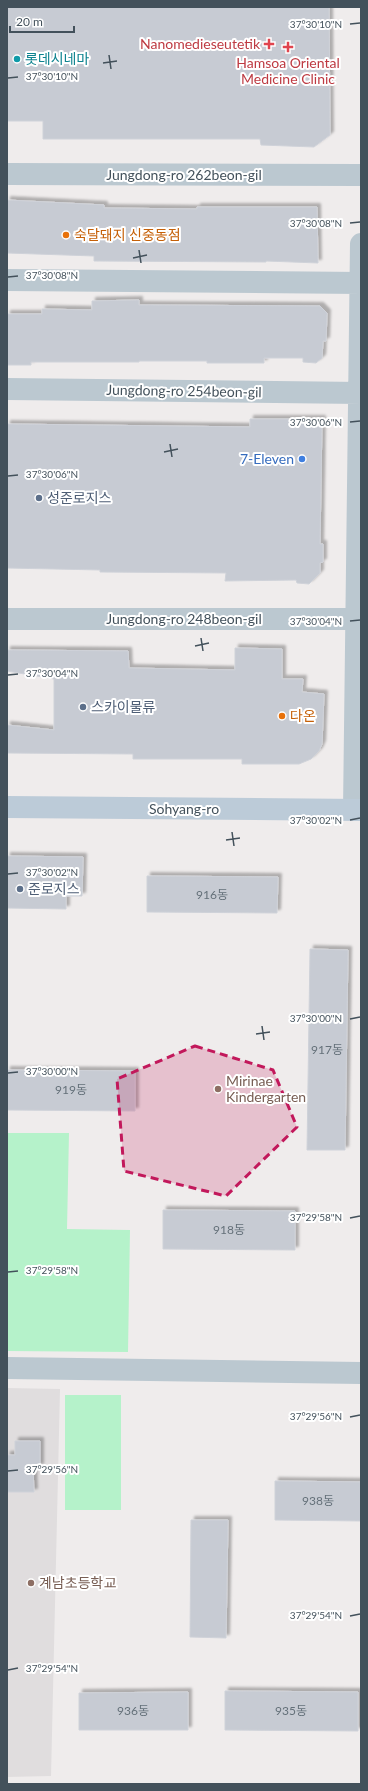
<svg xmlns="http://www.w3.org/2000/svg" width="368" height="1791" viewBox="0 0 368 1791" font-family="Lato,'Noto Sans KR',sans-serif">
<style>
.education{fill:#e0ddde}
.green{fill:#b5f2ca}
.building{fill:#c7cbd3;stroke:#cfd2d9;filter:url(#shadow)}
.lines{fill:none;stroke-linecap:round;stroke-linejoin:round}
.street{stroke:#bbc8d0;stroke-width:22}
.secondary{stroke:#bccbd8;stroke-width:22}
.marked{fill:#c2185b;fill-opacity:0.2;stroke:#c2185b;stroke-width:3;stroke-dasharray:8 5;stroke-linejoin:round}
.ticks{fill:none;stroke:#43515b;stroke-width:1.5}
.health-dot{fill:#e0444e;stroke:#fff;stroke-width:1.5}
.culture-dot{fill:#0f9aa8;stroke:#fff;stroke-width:1.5}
.food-dot{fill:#e8710a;stroke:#fff;stroke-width:1.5}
.shop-dot{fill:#3f7fe0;stroke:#fff;stroke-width:1.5}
.service-dot{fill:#5c6f8a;stroke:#fff;stroke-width:1.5}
.education-dot{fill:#8d6e63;stroke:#fff;stroke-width:1.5}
.labels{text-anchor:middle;stroke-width:4;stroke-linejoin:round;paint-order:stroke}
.number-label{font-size:12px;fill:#647079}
.health-label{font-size:14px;fill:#be3a42;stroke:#fff;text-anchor:end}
.culture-label{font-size:14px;fill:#0d838f;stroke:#fff;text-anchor:start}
.street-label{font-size:14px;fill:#43515b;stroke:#fff}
.food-label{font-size:14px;fill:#c56008;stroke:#fff;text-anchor:start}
.shop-label{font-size:14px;fill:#366cbe;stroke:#fff;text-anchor:end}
.service-label{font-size:14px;fill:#4e5e75;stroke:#fff;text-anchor:start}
.education-label{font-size:14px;fill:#785e54;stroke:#fff;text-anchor:start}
.ticks-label{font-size:10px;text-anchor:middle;fill:#43515b;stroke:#fff;stroke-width:4;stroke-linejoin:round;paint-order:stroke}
</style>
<defs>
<filter id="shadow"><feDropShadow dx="3.5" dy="-3.5" stdDeviation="1" flood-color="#0004"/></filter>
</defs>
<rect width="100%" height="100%" fill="#efecec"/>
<path class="education" d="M7,1388L60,1389L51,1776L7,1777Z"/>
<path class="green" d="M7,1133H69L67,1229L130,1230L128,1352L7,1351Z
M65,1395H121V1510H65Z"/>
<path class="building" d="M7,7H329L330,135L314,147L261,145L260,139H43V121H7Z
M7,200L104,205V208L197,209V207H317L318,263L266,261V262L94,261V256L7,253Z
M139,300V305L320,306L327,313L326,341H323L322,358L316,363L303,362V358H264V363H207V361H139V362H31V365H7V314H42V309L92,310V301Z
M250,419H322L320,544H323V562L320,563V573L309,584L297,583L296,580L225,581L226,573L100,572V570L7,568V424L250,427Z
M235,648L282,649V679H303L302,692L324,694L322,744L319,751L311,759L299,764H242V759H133V754L7,753V725L54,730V679L7,671V650L128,651L129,668L235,670Z
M7,856L83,857L82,896H66V909L7,908Z
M147,876L278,877L277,913L147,912Z
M310,949L348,950L345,1150H307Z
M7,1070L135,1071V1111L7,1110Z
M163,1210L295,1211V1250L163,1249Z
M15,1441H40V1467H33L34,1492H7V1455H15Z
M275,1481L361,1482V1521L275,1520Z
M191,1520H228L226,1638L190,1637Z
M225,1691L358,1692V1731L225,1730Z
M188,1692V1730H79V1693Z"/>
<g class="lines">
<path class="street" d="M7,174L361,175
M7,280L361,283
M7,389L361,393
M7,619H361
M354,810L361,244
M7,1368L361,1373"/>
<path class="secondary" d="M7,807L361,810"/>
</g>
<path class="marked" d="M195,1046L273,1070L297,1127L226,1196L124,1171L117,1079Z"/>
<path class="ticks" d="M350,24L360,23M109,55L111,69M103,63L117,61M8,78L18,77M350,223L360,222M139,250L141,263M133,258L147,255M8,277L18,276M350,422L360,421M170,444L172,457M164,452L178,449M8,476L18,475M350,621L360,620M201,638L203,651M195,646L209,643M8,675L18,674M350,820L360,818M232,832L234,846M226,840L240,838M8,874L18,873M350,1019L360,1017M262,1026L264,1040M256,1034L270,1032M8,1073L18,1072M350,1218L360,1216M8,1272L18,1271M350,1417L360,1415M8,1471L18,1470M350,1616L360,1614M8,1670L18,1668"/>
<g class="health-dot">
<path d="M267 38h4v4h4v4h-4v4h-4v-4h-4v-4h4z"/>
<path d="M286 41h4v4h4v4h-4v4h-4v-4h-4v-4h4z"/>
</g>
<circle class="culture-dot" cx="17" cy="59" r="4"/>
<g class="food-dot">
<circle cx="66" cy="235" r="4"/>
<circle cx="282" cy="716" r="4"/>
</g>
<circle class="shop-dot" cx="302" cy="459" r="4"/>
<g class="service-dot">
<circle cx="39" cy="498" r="4"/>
<circle cx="83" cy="707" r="4"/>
<circle cx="20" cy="889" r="4"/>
</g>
<g class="education-dot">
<circle cx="218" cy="1089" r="4"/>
<circle cx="31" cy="1583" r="4"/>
</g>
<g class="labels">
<g class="number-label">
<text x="212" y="899">916동</text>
<text x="327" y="1054">917동</text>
<text x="71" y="1094">919동</text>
<text x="229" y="1234">918동</text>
<text x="318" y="1505">938동</text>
<text x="133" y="1715">936동</text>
<text x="291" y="1715">935동</text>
</g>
<g class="health-label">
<text x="260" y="49">Nanomedieseutetik</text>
<text x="288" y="68" text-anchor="middle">Hamsoa Oriental<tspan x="288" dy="16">Medicine Clinic</tspan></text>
</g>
<g class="culture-label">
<text x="25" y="64">롯데시네마</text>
</g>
<g class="street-label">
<text x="184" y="180">Jungdong-ro 262beon-gil</text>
<text transform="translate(184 391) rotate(1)" y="5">Jungdong-ro 254beon-gil</text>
<text x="184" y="624">Jungdong-ro 248beon-gil</text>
<text x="184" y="814">Sohyang-ro</text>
</g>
<g class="food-label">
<text x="74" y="240">숙달돼지 신중동점</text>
<text x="290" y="721">다온</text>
</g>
<g class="shop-label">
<text x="294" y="464">7-Eleven</text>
</g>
<g class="service-label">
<text x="47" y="503">성준로지스</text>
<text x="91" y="712">스카이물류</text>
<text x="28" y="894">준로지스</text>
</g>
<g class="education-label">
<text x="226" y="1086">Mirinae<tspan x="226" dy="16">Kindergarten</tspan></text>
<text x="39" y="1588">계남초등학교</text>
</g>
</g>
<g class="ticks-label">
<text x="316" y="28">37°30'10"N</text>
<text x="52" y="80">37°30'10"N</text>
<text x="316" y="227">37°30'08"N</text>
<text x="52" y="279">37°30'08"N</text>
<text x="316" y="426">37°30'06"N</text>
<text x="52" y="478">37°30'06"N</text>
<text x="316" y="625">37°30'04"N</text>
<text x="52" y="677">37°30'04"N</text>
<text x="316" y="824">37°30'02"N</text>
<text x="52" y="876">37°30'02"N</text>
<text x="316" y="1022">37°30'00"N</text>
<text x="52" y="1075">37°30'00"N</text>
<text x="316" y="1221">37°29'58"N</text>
<text x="52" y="1274">37°29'58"N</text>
<text x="316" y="1420">37°29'56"N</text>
<text x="52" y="1473">37°29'56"N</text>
<text x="316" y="1619">37°29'54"N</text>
<text x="52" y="1672">37°29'54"N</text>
</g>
<rect width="368" height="1791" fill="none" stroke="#43515b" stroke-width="16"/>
<path d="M10 26v6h64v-6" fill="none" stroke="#43515b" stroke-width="2"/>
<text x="16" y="26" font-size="12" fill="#43515b" stroke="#ffffff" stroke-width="3" paint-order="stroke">20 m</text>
</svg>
